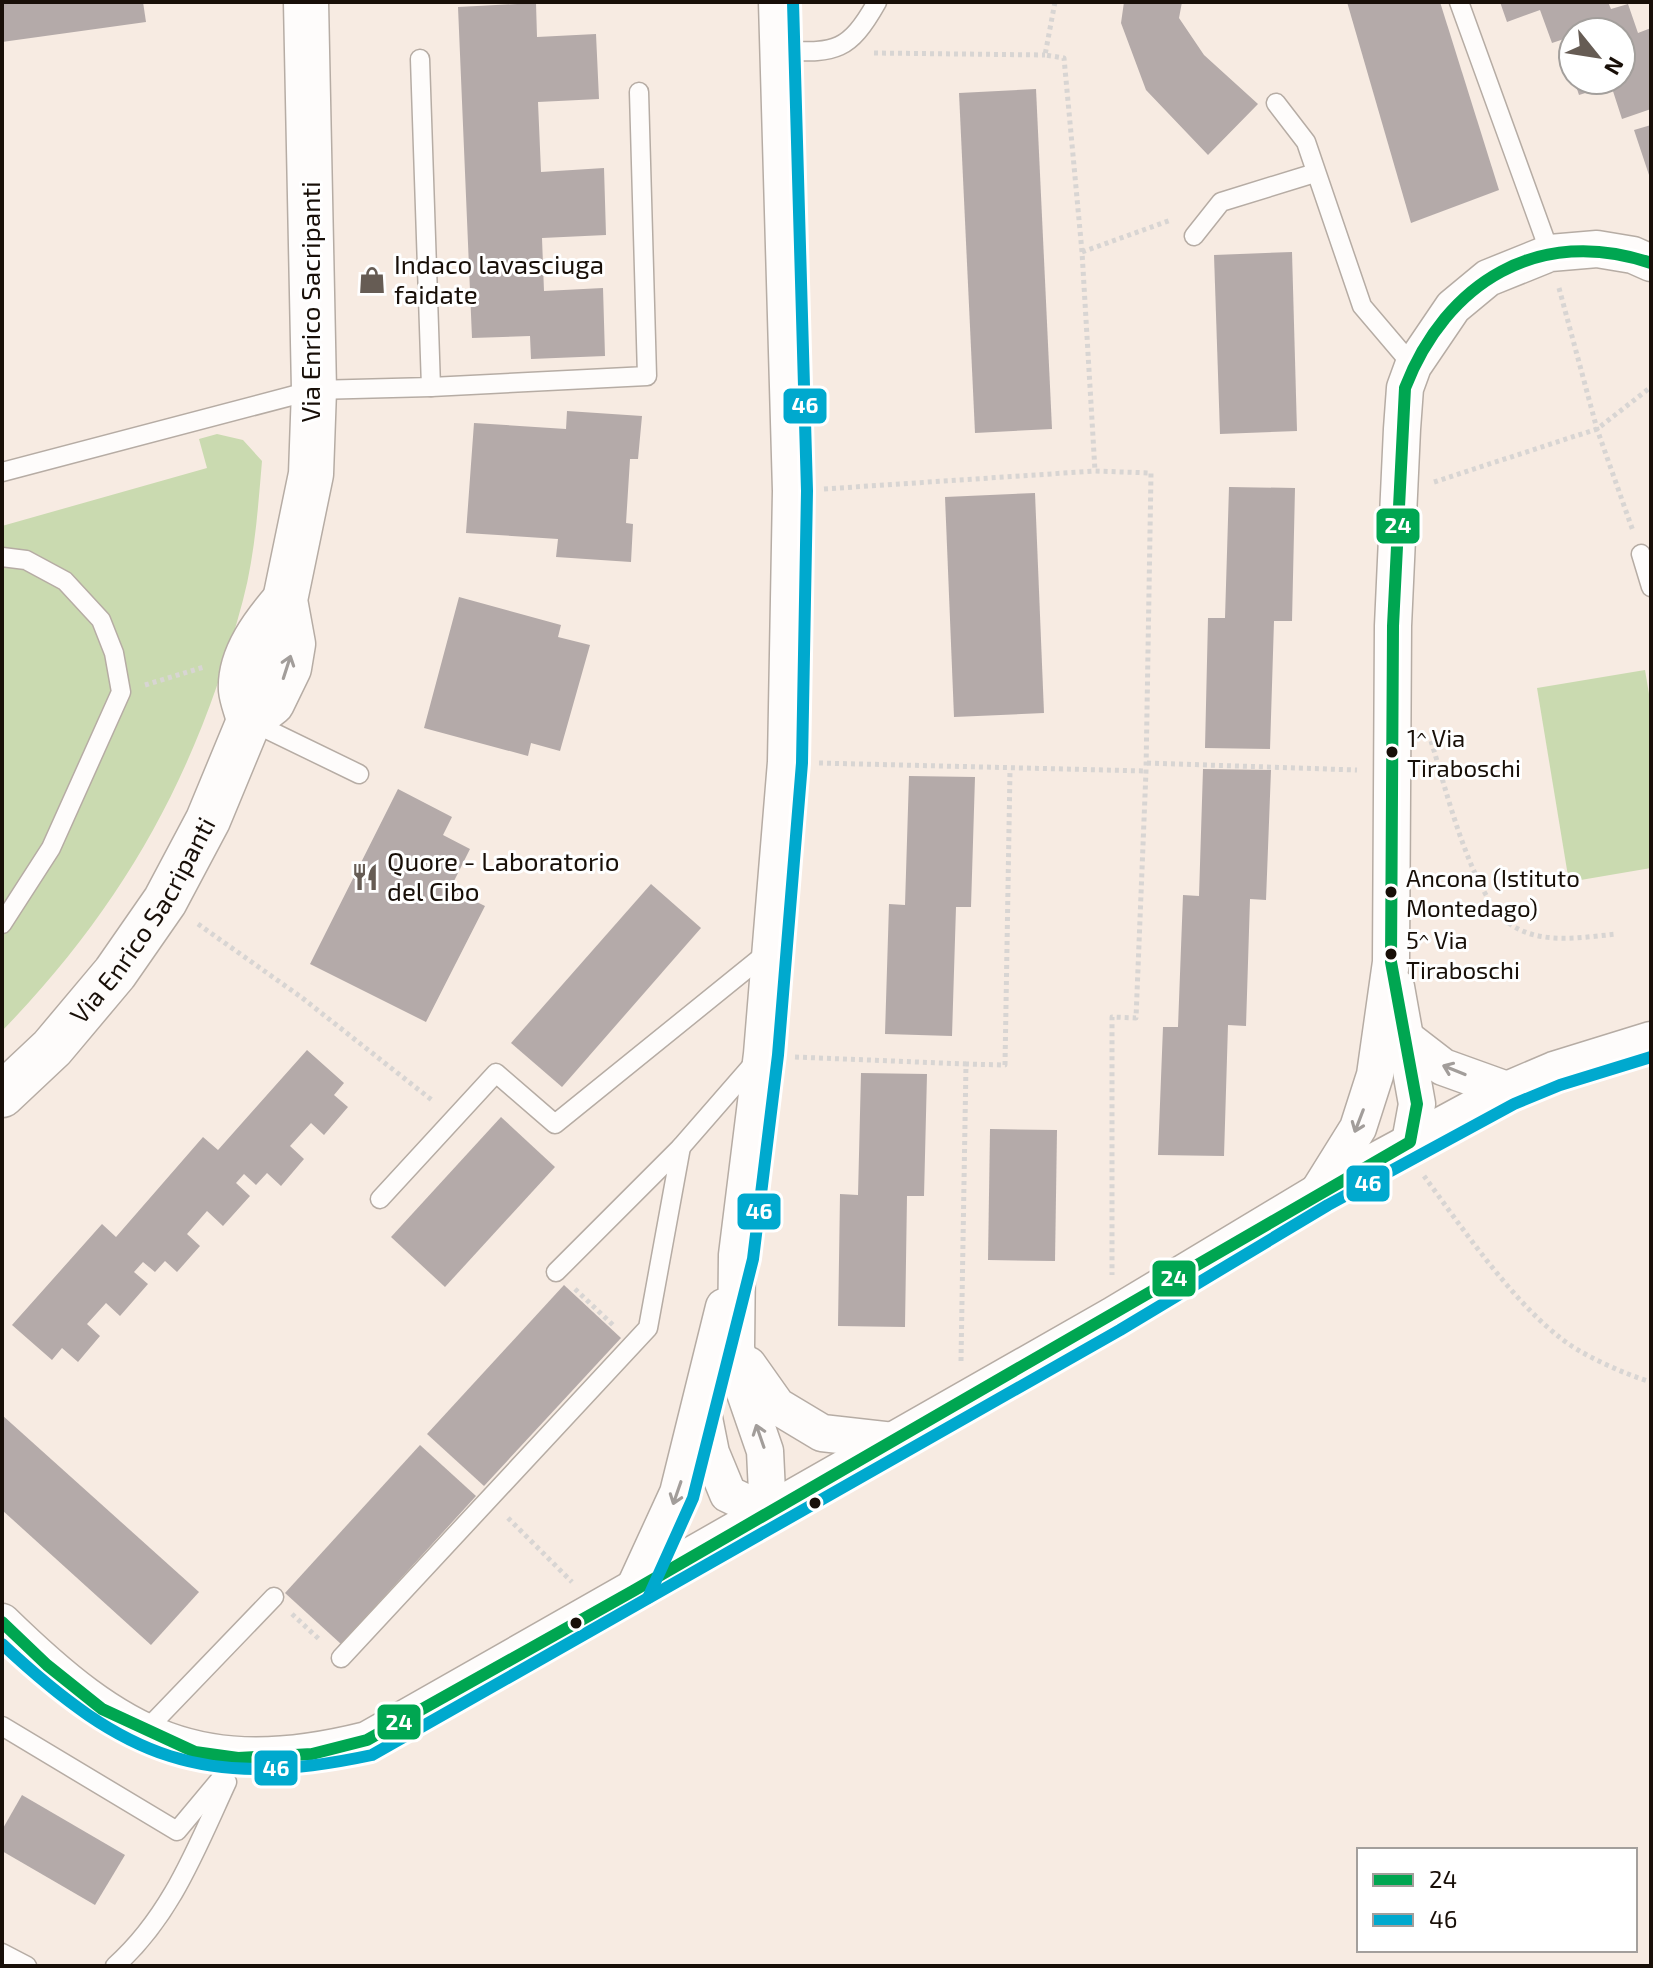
<svg xmlns="http://www.w3.org/2000/svg" width="1653" height="1968" font-family="'Exo 2',sans-serif">
<style>
.green{fill:#cadab0}
.building{fill:#b4aaa9}
.lines{fill:none;stroke-linecap:round;stroke-linejoin:round}
.service-casing{stroke:#b6aca4;stroke-width:21}
.minor-casing{stroke:#b6aca4;stroke-width:39}
.tertiary-casing{stroke:#b6aca4;stroke-width:47}
.path{stroke:#d8d5d3;stroke-width:5;stroke-dasharray:4 4;stroke-linecap:butt}
.service{stroke:#fefcfb;stroke-width:18}
.minor{stroke:#fefcfb;stroke-width:36}
.tertiary{stroke:#fefcfb;stroke-width:44}
.bus-1-casing{stroke:#fff;stroke-width:18}
.bus-2-casing{stroke:#fff;stroke-width:18}
.bus-1{stroke:#00a651;stroke-width:12}
.bus-2{stroke:#00a9ce;stroke-width:12}
.oneway{stroke:#a29d9a}
.bus-dot{fill:#180f08;stroke:#fff;stroke-width:3}
.labels{text-anchor:middle;stroke-width:6;stroke-linejoin:round;paint-order:stroke}
.bus-label{font-size:24px;fill:#180f08;stroke:#fff;text-anchor:start}
.poi-label{font-size:26px;fill:#180f08;stroke:#fff;text-anchor:start}
.street-label{font-size:26px;fill:#180f08;stroke:#fff}
.line-badge{stroke:#fff;stroke-width:3}
.badge-label{font-size:22px;text-anchor:middle;font-weight:bold;fill:#fff}
</style>
<rect width="100%" height="100%" fill="#f7ebe2"/>
<!-- green -->
<g class="green">
<path d="M217,434L243,440L262,461C258,507 255,555 243,600C198,771 126,903 2,1031V526L207,468L199,439Z"/>
<polygon points="1645,670 1651,706 1651,868 1569,882 1537,688"/>
</g>
<!-- building -->
<g class="building">
<polygon points="2,2 143,2 146,22 2,42"/>
<polygon points="1124,2 1182,2 1179,18 1204,55 1258,104 1208,155 1146,90 1121,23"/>
<polygon points="1347,2 1440,2 1499,190 1411,223"/>
<polygon points="1500,2 1608,2 1611,9 1628,4 1638,33 1651,28 1651,109 1622,119 1611,85 1579,95 1574,80 1621,80 1621,32 1573,32 1573,36 1552,43 1540,10 1507,22"/>
<polygon points="536,3 537,37 596,34 599,99 538,102 541,172 604,168 606,235 542,238 544,291 603,288 605,356 531,359 530,336 472,338 458,7"/>
<polygon points="1036,89 1052,429 975,433 959,93"/>
<polygon points="1651,125 1651,174 1649,175 1634,130"/>
<polygon points="1292,252 1297,431 1220,434 1214,255"/>
<polygon points="567,411 642,416 638,459 630,459 626,523 633,524 631,562 556,557 558,539 466,533 474,423 566,429"/>
<polygon points="1229,487 1295,488 1292,621 1274,621 1270,749 1205,748 1208,618 1225,618"/>
<polygon points="1035,493 1044,713 954,717 945,497"/>
<polygon points="459,597 561,625 558,637 590,645 560,751 531,743 528,756 424,728"/>
<polygon points="1203,769 1271,770 1266,900 1250,899 1246,1026 1228,1025 1224,1156 1158,1155 1163,1027 1178,1027 1183,895 1199,896"/>
<polygon points="909,776 975,777 971,907 956,907 952,1036 885,1034 889,904 905,905"/>
<polygon points="398,789 452,817 443,835 470,849 450,889 485,906 426,1022 310,964"/>
<polygon points="651,884 701,928 562,1087 511,1043"/>
<polygon points="307,1050 344,1083 334,1095 348,1107 324,1135 311,1123 290,1146 304,1159 281,1186 267,1173 256,1185 244,1174 236,1183 250,1196 223,1226 207,1211 187,1234 200,1246 177,1272 165,1261 155,1272 143,1262 134,1272 148,1284 120,1316 106,1303 87,1324 100,1336 78,1362 62,1348 52,1360 12,1325 102,1224 116,1237 203,1137 218,1150"/>
<polygon points="861,1073 927,1074 924,1196 907,1196 905,1327 838,1326 840,1194 858,1195"/>
<polygon points="501,1117 555,1167 445,1287 391,1237"/>
<polygon points="990,1129 1057,1130 1055,1261 988,1260"/>
<polygon points="564,1285 621,1338 484,1486 427,1434"/>
<polygon points="2,1415 199,1592 151,1645 2,1510"/>
<polygon points="420,1445 476,1496 341,1644 285,1593"/>
<polygon points="22,1795 125,1855 95,1905 2,1851 2,1830"/>
</g>
<g class="lines">
<!-- service casing -->
<g class="service-casing">
<g id="service">
<polyline points="1459,2 1550,253"/>
<path d="M778,51C834,52 847,55 877,2"/>
<polyline points="1276,103 1306,142 1362,306 1413,366"/>
<polyline points="1194,236 1221,202 1315,173"/>
<polyline points="431,387 647,376 639,92"/>
<polyline points="2,472 314,390 431,387 420,59"/>
<polyline points="1641,554 1651,587"/>
<polyline points="2,557 26,560 65,581 101,620 114,653 121,692 51,848 2,924"/>
<polyline points="252,722 359,774"/>
<polyline points="380,1199 496,1073 555,1124 769,951"/>
<polyline points="556,1272 681,1147 755,1062"/>
<polyline points="341,1658 648,1328 681,1147"/>
<polyline points="2,1726 177,1831 238,1758"/>
<polyline points="145,1731 274,1597"/>
<polyline points="2,1953 27,1966"/>
<path d="M115,1966C171,1916 196,1849 227,1782"/>
</g>
</g>
<!-- minor casing -->
<g class="minor-casing">
<g id="minor">
<polyline points="1396,987 1417,1104 1410,1142"/>
<polyline points="1408,1040 1443,1067 1507,1090"/>
<polyline points="1320,1189 1358,1128 1375,1075 1391,962 1393,626 1402,429 1405,388 1413,366 1453,307 1488,278 1550,253 1597,249 1633,255 1651,263"/>
<polyline points="748,1365 777,1406 822,1433 893,1441"/>
<polyline points="702,1408 711,1453 728,1494 768,1513"/>
<polyline points="768,1513 765,1451 745,1393 736,1348 737,1255 762,1054 786,762 791,491 777,2"/>
<polyline points="633,1591 678,1493 724,1307"/>
<path d="M2,1622C121,1738 199,1782 367,1740L1112,1316L1320,1191L1507,1090L1554,1070L1651,1040"/>
</g>
</g>
<!-- tertiary casing -->
<g class="tertiary-casing">
<g id="tertiary">
<path d="M249,721C247,711 242,700 241,690C239,656 265,623 285,600"/>
<path id="s1" d="M2,1095L52,1048L115,973L165,901L208,820L249,721L272,703L289,668L293,644L285,600L311,474L314,390L306,2"/>
</g>
</g>
<!-- path -->
<g class="path">
<polyline points="1055,2 1045,55 1064,58 1082,252 1095,471 1151,473 1146,771 1136,1018 1112,1017 1112,1275"/>
<polyline points="874,53 1045,55"/>
<polyline points="1082,252 1171,220"/>
<polyline points="1559,288 1597,429 1633,531"/>
<polyline points="1434,482 1597,429 1651,387"/>
<polyline points="824,489 1095,471"/>
<polyline points="145,685 204,667"/>
<path d="M1431,741C1446,788 1472,901 1513,926C1543,945 1584,937 1617,934"/>
<polyline points="819,763 1146,771"/>
<polyline points="1147,763 1357,770"/>
<polyline points="198,924 301,997 433,1101"/>
<polyline points="795,1057 966,1064"/>
<path d="M1424,1176C1460,1225 1510,1298 1558,1336C1579,1354 1624,1374 1651,1382"/>
<polyline points="575,1289 614,1326"/>
<polyline points="961,1361 966,1064 1005,1065 1010,770"/>
<polyline points="508,1518 572,1582"/>
<polyline points="292,1614 320,1640"/>
</g>
<!-- service -->
<use href="#service" class="service"/>
<!-- minor -->
<use href="#minor" class="minor"/>
<!-- tertiary -->
<use href="#tertiary" class="tertiary"/>
<!-- bus-1 casing -->
<g class="bus-1-casing">
<path id="bus-1" d="M2,1622L47,1665L102,1709L195,1752L238,1758L312,1754L367,1740L633,1591L1410,1142L1417,1104L1391,962L1393,626L1405,388C1446,282 1539,225 1651,263"/>
</g>
<!-- bus-2 casing -->
<g class="bus-2-casing">
<g id="bus-2">
<polyline points="648,1598 693,1498 753,1259 778,1055 802,763 807,491 793,2"/>
<path d="M2,1644C125,1759 204,1791 372,1755L1120,1330L1328,1205L1514,1104L1560,1085L1651,1057"/>
</g>
</g>
<!-- bus-1 -->
<use href="#bus-1" class="bus-1"/>
<!-- bus-2 -->
<use href="#bus-2" class="bus-2"/>
</g>
<!-- one-way arrows -->
<defs><path id="oneway-shaft" d="M-6 0H5M1.5-3L5.5 0L1.5 3" fill="none" stroke-width="1.6" stroke-linecap="round" stroke-linejoin="round" transform="scale(2)"/></defs>
<g class="oneway">
<use href="#oneway-shaft" transform="translate(287 667) rotate(-72)"/>
<use href="#oneway-shaft" transform="translate(1454 1070) rotate(-158)"/>
<use href="#oneway-shaft" transform="translate(1359 1121) rotate(111)"/>
<use href="#oneway-shaft" transform="translate(760 1436) rotate(-109)"/>
<use href="#oneway-shaft" transform="translate(677 1493) rotate(109)"/>
</g>
<!-- icons -->
<defs>
<g id="shop-bare" transform="scale(2.16)"><path d="M-5-2.5h2.3a2.7 3.5 0 0 1 5.4 0H5L5.5 6h-11ZM-1.5-2.5h3a1.5 2.3 0 0 0-3 0Z" fill="#665c54" stroke="#fff" stroke-width="2.5" paint-order="stroke"/></g>
<g id="restaurant-bare" transform="scale(2.16)"><path d="M-5-6h1v4h1v-4h1v4h1v-4h1v5L-1.5 .5V6h-2V.5L-5-1ZM5-6V6H3V1.5H1.5Q1.5-4 5-6Z" fill="#665c54" stroke="#fff" stroke-width="2.5" paint-order="stroke"/></g>
</defs>
<g fill-rule="evenodd">
<use href="#shop-bare" x="372" y="280"/>
<use href="#restaurant-bare" x="365" y="877"/>
</g>
<!-- markers -->
<g class="bus-dot">
<circle cx="1392" cy="752" r="7"/>
<circle cx="1391" cy="892" r="7"/>
<circle cx="1391" cy="954" r="7"/>
<circle cx="815" cy="1503" r="7"/>
<circle cx="576" cy="1623" r="7"/>
</g>
<g class="labels">
<!-- bus labels -->
<g class="bus-label">
<text x="1407" y="747">1^ Via<tspan x="1407" dy="30">Tiraboschi</tspan></text>
<text x="1406" y="887">Ancona (Istituto<tspan x="1406" dy="30">Montedago)</tspan></text>
<text x="1406" y="949">5^ Via<tspan x="1406" dy="30">Tiraboschi</tspan></text>
</g>
<!-- poi labels -->
<g class="poi-label">
<text x="394" y="274">Indaco lavasciuga<tspan x="394" dy="30">faidate</tspan></text>
<text x="387" y="871">Quore - Laboratorio<tspan x="387" dy="30">del Cibo</tspan></text>
</g>
<!-- street labels -->
<g class="street-label">
<text transform="translate(311 302) rotate(-90)" y="9">Via Enrico Sacripanti</text>
<text dy="9" stroke="none"><textPath href="#s1" startOffset="226">Via Enrico Sacripanti</textPath></text>
</g>
</g>
<g class="line-badge">
<rect x="782" y="387" width="46" height="38" rx="8" fill="#00a9ce"/>
<rect x="1375" y="507" width="46" height="38" rx="8" fill="#00a651"/>
<rect x="1345" y="1164" width="46" height="39" rx="8" fill="#00a9ce"/>
<rect x="736" y="1192" width="46" height="39" rx="8" fill="#00a9ce"/>
<rect x="1151" y="1259" width="46" height="39" rx="8" fill="#00a651"/>
<rect x="376" y="1703" width="46" height="38" rx="8" fill="#00a651"/>
<rect x="253" y="1749" width="46" height="38" rx="8" fill="#00a9ce"/>
</g>
<g class="badge-label">
<text x="805" y="413">46</text>
<text x="1398" y="533">24</text>
<text x="1368" y="1191">46</text>
<text x="759" y="1219">46</text>
<text x="1174" y="1286">24</text>
<text x="399" y="1730">24</text>
<text x="276" y="1776">46</text>
</g>
<!-- border -->
<rect width="1653" height="1968" fill="none" stroke="#180f08" stroke-width="8"/>
<!-- legend -->
<rect x="1357" y="1848" width="280" height="104" fill="#ffffff" stroke="#a39f9c" stroke-width="2"/>
<rect x="1373" y="1874" width="40" height="12" fill="#00a651" stroke="#a39f9c" stroke-width="2"/>
<text x="1429" y="1888" font-size="24" fill="#180f08">24</text>
<rect x="1373" y="1914" width="40" height="12" fill="#00a9ce" stroke="#a39f9c" stroke-width="2"/>
<text x="1429" y="1928" font-size="24" fill="#180f08">46</text>
<!-- north arrow -->
<g transform="translate(1597 56) rotate(120)"><circle r="38" fill="#ffffff" stroke="#a39f9c" stroke-width="2"/>
<path d="M0-6L14 30L0 20L-14 30Z" fill="#665c54"/>
<text y="-12" font-size="22" font-weight="bold" text-anchor="middle" fill="#180f08">N</text>
</g>
</svg>
